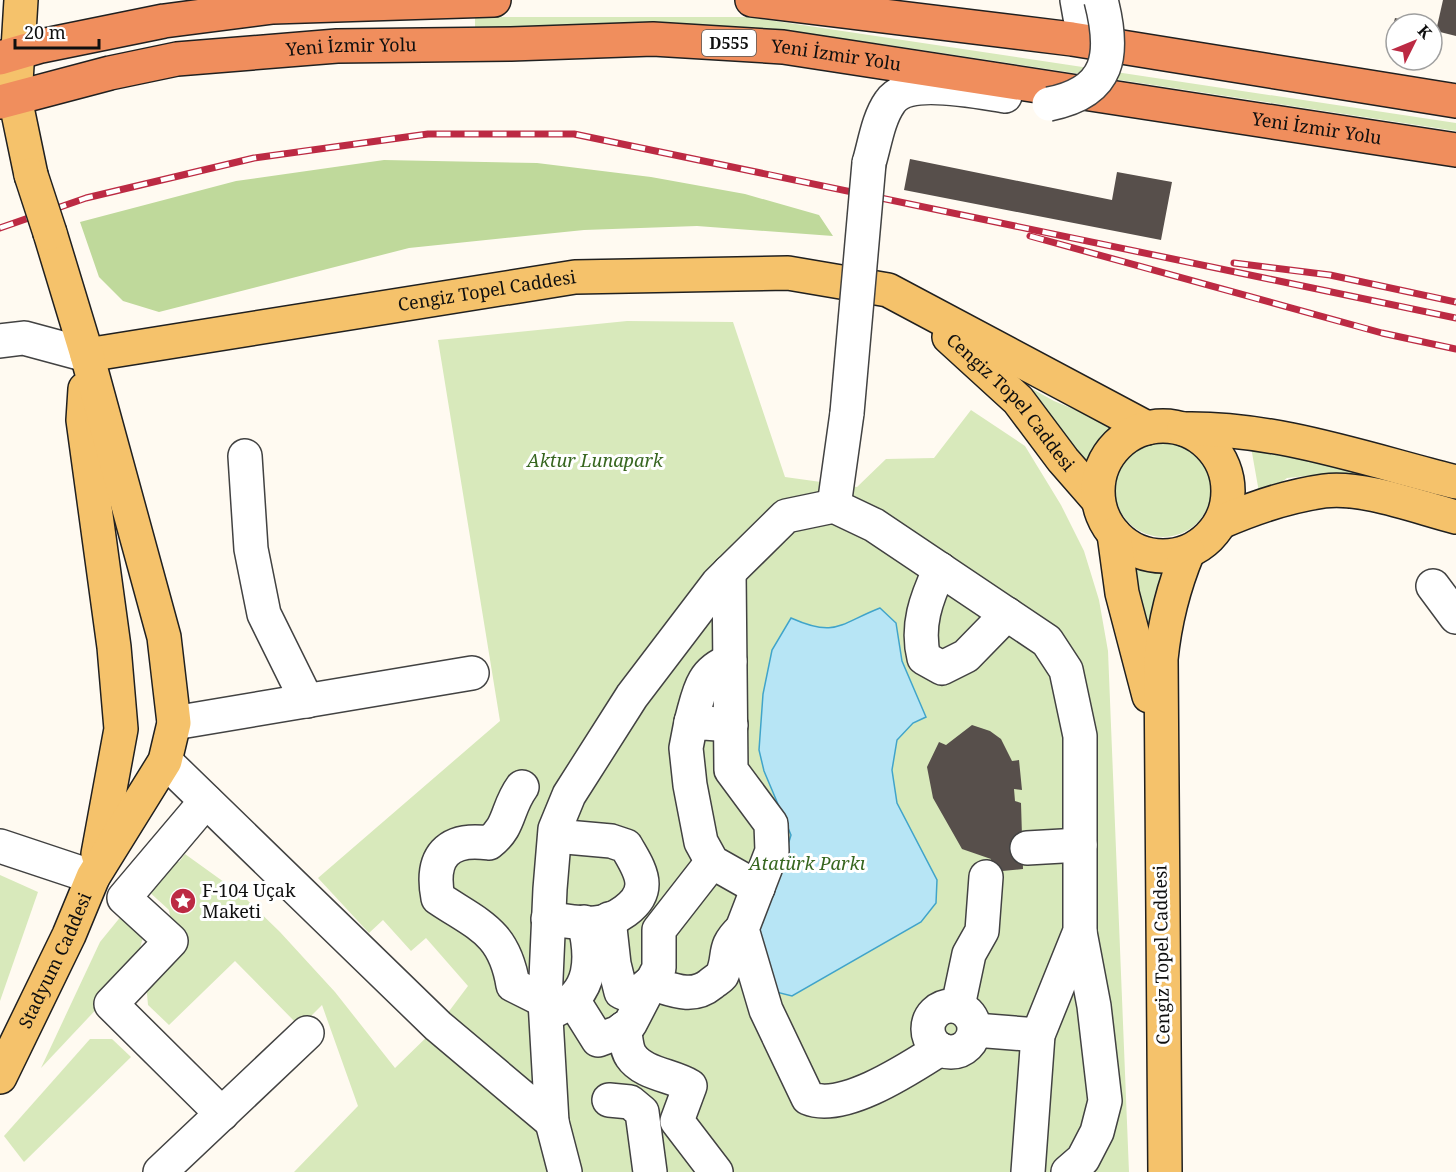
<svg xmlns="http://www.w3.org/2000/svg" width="1456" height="1172" font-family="'Noto Serif',serif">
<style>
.green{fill:#d8e9bb}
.forest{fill:#bfd99b}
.water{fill:#b7e5f5;stroke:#40a4ca;stroke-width:1.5}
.building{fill:#574f4b}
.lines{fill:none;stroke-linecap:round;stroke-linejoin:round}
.minor-casing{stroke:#424242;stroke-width:36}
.major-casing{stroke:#202020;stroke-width:36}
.highway-casing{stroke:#202020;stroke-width:36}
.minor{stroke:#fff;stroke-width:33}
.major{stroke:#f5c26b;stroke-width:33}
.highway{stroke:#f08e5d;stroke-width:33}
.rail-casing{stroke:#bc2a43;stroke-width:7}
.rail{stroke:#fff;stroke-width:4.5;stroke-dasharray:14;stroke-linecap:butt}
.minor-bridge-casing{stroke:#424242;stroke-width:36;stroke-linecap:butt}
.major-bridge-casing{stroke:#202020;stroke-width:36;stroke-linecap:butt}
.minor-bridge{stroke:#fff;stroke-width:33}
.major-bridge{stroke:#f5c26b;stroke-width:33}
.labels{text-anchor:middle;stroke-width:6;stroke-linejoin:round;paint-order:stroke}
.shield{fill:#fff;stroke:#575757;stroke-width:1.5}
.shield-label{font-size:16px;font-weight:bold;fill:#0f0f0f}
.street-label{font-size:18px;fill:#0f0f0f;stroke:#fff}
.park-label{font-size:18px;font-style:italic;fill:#376620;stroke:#fff}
.poi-label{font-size:18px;fill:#0f0f0f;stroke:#fff;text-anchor:start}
</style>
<rect width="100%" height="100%" fill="#fffaf1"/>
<!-- green -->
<g class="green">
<polygon points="475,17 749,17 1456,123 1456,131 889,45 752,28 475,28"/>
<polygon points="627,321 733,322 785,477 857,487 886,459 934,458 971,410 1025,446 1061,505 1084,551 1099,600 1108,651 1129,1172 294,1172 358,1106 322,1005 300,1027 235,961 169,1025 148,1005 146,982 172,927 169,910 145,888 171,858 179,862 185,854 242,895 280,932 335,992 395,1068 438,1026 468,986 426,938 411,951 383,920 369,933 318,878 500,721 438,340"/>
<polygon points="1018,381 1054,401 1117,427 1098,449 1090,470"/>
<circle cx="1163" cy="489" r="48"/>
<polygon points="1251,447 1312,458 1442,494 1335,473 1287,478 1260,498"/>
<polygon points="1130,563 1147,568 1166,569 1150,660"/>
<polygon points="0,875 38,892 0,1001"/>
<polygon points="122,915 143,937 135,968 41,1068 100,942"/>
<polygon points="90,1039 112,1039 131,1057 24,1162 4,1136"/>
</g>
<!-- forest -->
<polygon class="forest" points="384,160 537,163 651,177 745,194 819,215 833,236 697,226 584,230 409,248 159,312 123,301 99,277 80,222 236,181"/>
<!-- water -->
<path class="water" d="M880,608L896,623L902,661L926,717L913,723L897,740L892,770L897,803L937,880L936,903L921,922L792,996L772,991L755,923L785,855L791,835L764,771L759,750L763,694L772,650L791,618C836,638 839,624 880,608Z"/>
<!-- building -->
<g class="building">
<polygon points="1443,0 1456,0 1456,36 1436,31"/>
<polygon points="1395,18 1417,23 1396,24 1396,42 1389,40"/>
<polygon points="910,159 1112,200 1117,172 1172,182 1161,240 904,190"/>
<polygon points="972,725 990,731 1001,739 1012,761 1019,760 1022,790 1014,789 1015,801 1021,803 1023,869 992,872 991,859 962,849 933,798 927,767 939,742 946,745"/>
</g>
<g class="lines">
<!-- minor casing -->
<g class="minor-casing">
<g id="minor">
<polyline points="1077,0 1080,17"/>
<path d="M869,163C875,143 878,119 890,102C907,76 979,92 1005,96"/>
<polyline points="0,341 24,338 87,355"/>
<polyline points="245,456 251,549 264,614 307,701"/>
<polyline points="834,506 847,413"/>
<path d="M940,569C926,599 916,626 924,658L942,668L966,656L1007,614"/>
<path d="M729,572L731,770L771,824L772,851L742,929L766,1010L808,1098C843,1113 910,1068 940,1049"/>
<polyline points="1433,586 1456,617"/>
<path d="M691,722C699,694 700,672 730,661"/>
<polyline points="174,723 472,673"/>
<polyline points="731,725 691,722 686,748 690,785 701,842 712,862 758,888"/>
<polyline points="165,761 438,1026 552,1122 545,1001 550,889 555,829 569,795 632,696 718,583 786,516 834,506 874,525 1047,641 1066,670 1080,736 1080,931 1038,1035 1028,1172"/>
<path d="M522,787C506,809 511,826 489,843C447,837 430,857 438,898C478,925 504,931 513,985L545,1001"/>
<polyline points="206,801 124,898 171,941 111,1004 222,1114"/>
<polyline points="0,846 93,877"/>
<polyline points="1027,848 1080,845"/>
<path d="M548,919C563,920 580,924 595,923C613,922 642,905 642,884C642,871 632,857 626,846L611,841L555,836"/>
<polyline points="609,919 614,964 621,992 633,997 650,983"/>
<path d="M650,983C671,989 692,1000 711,984C714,981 720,978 722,975C731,956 721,948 742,929"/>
<polyline points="573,1000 598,1040 617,1033 630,1024 659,968 659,930 712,862"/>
<circle cx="951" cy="1029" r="23"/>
<polyline points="958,1006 969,954 982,931 986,877"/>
<path d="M556,1010C593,993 593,958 584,922"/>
<path d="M624,1028C626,1036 626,1049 631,1056C643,1074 672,1075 690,1086L677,1121L716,1172"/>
<polyline points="975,1030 1038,1035"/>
<polyline points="609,1100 630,1102 642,1112 650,1172"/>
<polyline points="552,1122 565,1172"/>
<polyline points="160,1172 307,1033"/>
<polyline points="1068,1172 1083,1159 1097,1132 1105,1101 1094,1006 1080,932"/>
</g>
</g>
<!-- major casing -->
<g class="major-casing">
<g id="major">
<polyline points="21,0 15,98 31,175"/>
<path id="s1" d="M949,337L1018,400L1063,460L1098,500"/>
<path id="s2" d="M87,355L575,277L788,273L888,290L1147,428"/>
<polyline points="85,389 83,420 114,647 121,729 98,854"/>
<circle cx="1163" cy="491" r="65"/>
<path d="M1184,429C1275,427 1368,460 1456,482"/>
<path d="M1221,522C1253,508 1289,496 1324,491C1363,486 1417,507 1456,517"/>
<polyline points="1114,534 1122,593 1149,696"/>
<path id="s3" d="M0,1077L69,935L93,877L165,761L174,723L164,637L87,355L50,233"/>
<path d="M1165,1172L1161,659C1165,620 1173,588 1188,552"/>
</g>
</g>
<!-- highway casing -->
<g class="highway-casing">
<g id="highway">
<polyline points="752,0 1072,39 1456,101"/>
<polyline points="0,58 41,46 164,21 273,7 494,0"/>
<path id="s4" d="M0,102L110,73L177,59L337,46L511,44L653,39L783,47L1456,150"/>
</g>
</g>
<!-- minor -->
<use href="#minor" class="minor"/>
<!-- major -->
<use href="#major" class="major"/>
<!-- highway -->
<use href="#highway" class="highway"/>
<!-- rail casing -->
<g class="rail-casing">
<g id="rail">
<polyline points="0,228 86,198 254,158 428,134 574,134 1456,318"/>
<polyline points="1030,236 1382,333 1456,349"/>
<polyline points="1234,263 1330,275 1456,302"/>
</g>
</g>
<!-- rail -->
<use href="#rail" class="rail"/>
<!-- minor-bridge casing -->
<g class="minor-bridge-casing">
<g id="minor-bridge">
<path d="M1049,104C1111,92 1115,54 1101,0"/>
<polyline points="847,413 869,163"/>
</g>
</g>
<!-- major-bridge casing -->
<g class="major-bridge-casing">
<polyline id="major-bridge" points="31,175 50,233"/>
</g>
<!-- minor-bridge -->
<use href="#minor-bridge" class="minor-bridge"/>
<!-- major-bridge -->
<use href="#major-bridge" class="major-bridge"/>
</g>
<!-- icons -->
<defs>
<g id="sight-disc" transform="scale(1.35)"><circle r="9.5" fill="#bc2a43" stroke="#fff"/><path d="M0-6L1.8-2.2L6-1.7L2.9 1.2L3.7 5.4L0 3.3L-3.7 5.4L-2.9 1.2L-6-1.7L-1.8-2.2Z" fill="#fff"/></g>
</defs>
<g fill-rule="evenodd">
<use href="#sight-disc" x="183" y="901"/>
</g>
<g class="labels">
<!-- shield labels -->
<rect class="shield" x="702" y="30" width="54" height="26" rx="4.5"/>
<g class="shield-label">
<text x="729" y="49">D555</text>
</g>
<!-- street labels -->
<g class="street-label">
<text dy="6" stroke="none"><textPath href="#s4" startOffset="357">Yeni İzmir Yolu</textPath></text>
<text dy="6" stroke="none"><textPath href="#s4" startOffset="843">Yeni İzmir Yolu</textPath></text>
<text dy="6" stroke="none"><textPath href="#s4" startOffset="1329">Yeni İzmir Yolu</textPath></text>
<text dy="6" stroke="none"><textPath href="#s2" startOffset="405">Cengiz Topel Caddesi</textPath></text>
<text dy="6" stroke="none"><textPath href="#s1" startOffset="90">Cengiz Topel Caddesi</textPath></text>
<text transform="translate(1162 955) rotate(-91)" y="6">Cengiz Topel Caddesi</text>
<text dy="6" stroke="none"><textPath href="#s3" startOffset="129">Stadyum Caddesi</textPath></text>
</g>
<!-- park labels -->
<g class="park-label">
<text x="595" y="467">Aktur Lunapark</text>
<text x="807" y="870">Atatürk Parkı</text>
</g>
<!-- poi labels -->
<g class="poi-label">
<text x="202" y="897">F-104 Uçak<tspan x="202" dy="21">Maketi</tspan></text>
</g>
</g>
<!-- north arrow -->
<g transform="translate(1414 42) rotate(47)"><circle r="28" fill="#ffffff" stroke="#9f9f9f" stroke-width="1.5"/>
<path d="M0-4.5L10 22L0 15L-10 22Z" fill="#bc2a43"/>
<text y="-9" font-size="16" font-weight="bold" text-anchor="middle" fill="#0f0f0f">K</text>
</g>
<!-- scale -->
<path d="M15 39v9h84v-9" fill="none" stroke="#0f0f0f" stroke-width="3"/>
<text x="24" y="39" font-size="18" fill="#0f0f0f" stroke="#ffffff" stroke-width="4.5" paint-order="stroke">20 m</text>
</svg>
